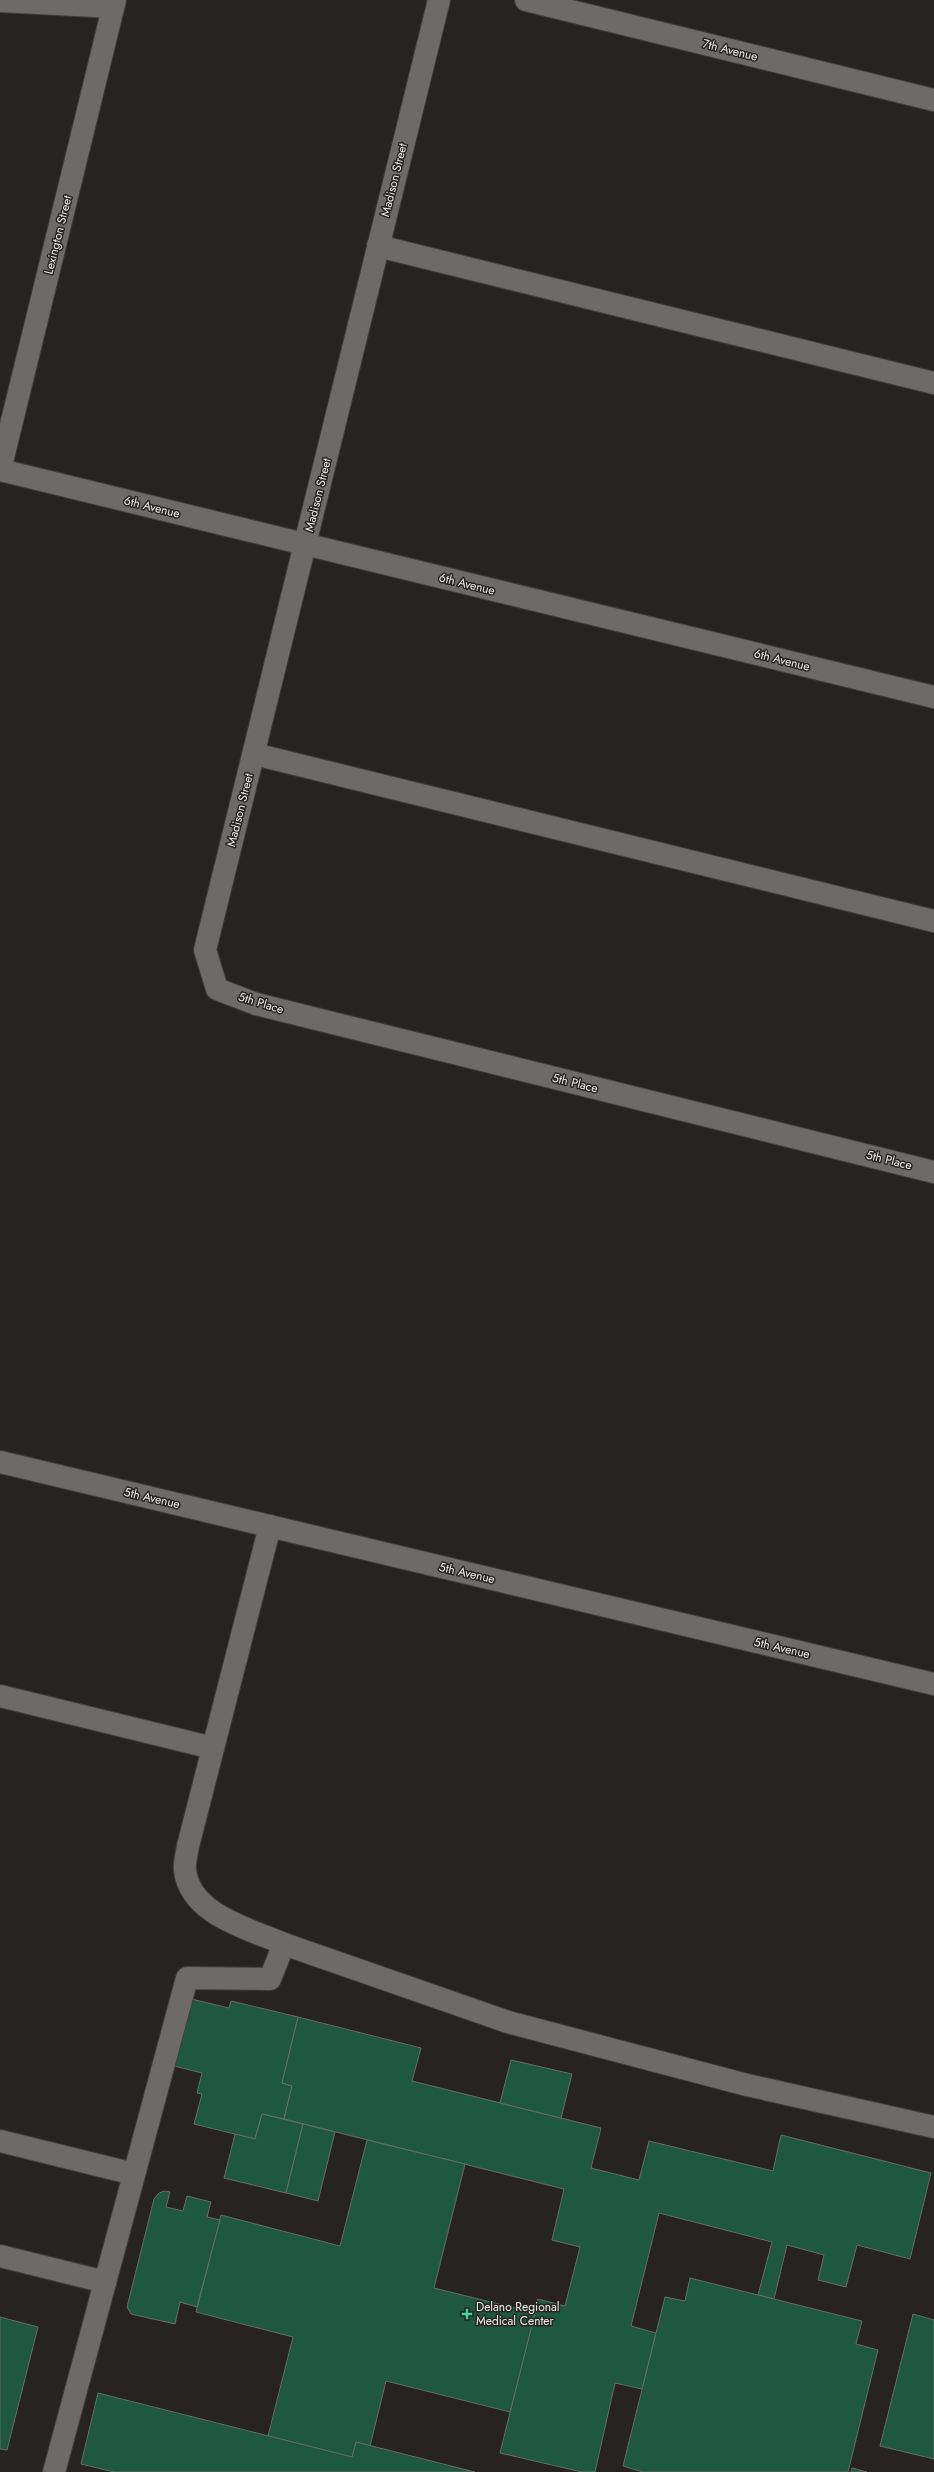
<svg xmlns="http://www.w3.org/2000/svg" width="934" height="2472" font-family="Jost,sans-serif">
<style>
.building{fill:#1e5742;stroke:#686c6a}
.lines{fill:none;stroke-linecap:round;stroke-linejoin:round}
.minor-casing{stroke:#413e3d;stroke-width:24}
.minor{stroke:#6e6a69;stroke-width:22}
.poi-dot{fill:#41d4a1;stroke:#262322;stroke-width:1.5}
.labels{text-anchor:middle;stroke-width:3;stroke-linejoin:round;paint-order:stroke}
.street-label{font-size:12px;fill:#f1efee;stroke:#262322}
.poi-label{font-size:12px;fill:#f1efee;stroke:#262322;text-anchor:start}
</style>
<rect width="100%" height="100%" fill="#262322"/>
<!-- building -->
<g class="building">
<polygon points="183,1997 229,2008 231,2001 298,2017 282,2083 292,2086 284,2119 262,2114 255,2139 194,2124 202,2094 197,2093 202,2073 166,2064"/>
<polygon points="298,2017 421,2048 412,2081 601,2128 591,2168 639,2180 649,2141 773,2171 781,2135 931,2173 910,2259 857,2245 846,2287 818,2280 824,2255 787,2245 774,2299 758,2295 772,2242 659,2213 631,2326 656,2333 642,2389 615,2383 595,2472 582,2472 500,2453 538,2299 565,2306 580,2247 552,2240 564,2189 284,2119 292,2086 282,2083"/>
<polygon points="511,2060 572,2074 561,2118 500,2103"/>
<polygon points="262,2114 303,2124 286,2193 224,2178 235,2134 255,2139"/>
<polygon points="303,2124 335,2132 318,2201 286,2193"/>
<polygon points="367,2140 465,2164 434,2288 535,2313 510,2412 386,2381 370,2446 356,2442 352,2457 268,2436 293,2337 196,2312 221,2215 340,2246"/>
<polygon points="164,2191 170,2192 166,2207 183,2211 187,2196 211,2202 207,2217 220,2220 197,2307 180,2302 175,2324 131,2314 127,2307 154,2199 159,2193"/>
<polygon points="690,2278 862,2321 856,2344 878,2350 848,2472 643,2472 623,2466 665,2297 685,2301"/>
<polygon points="913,2314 934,2320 934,2459 880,2446"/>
<polygon points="0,2317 38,2327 7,2450 0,2449"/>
<polygon points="98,2393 352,2457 356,2442 475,2472 114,2472 81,2464"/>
<polygon points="852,2468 867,2472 851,2472"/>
</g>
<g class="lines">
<!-- minor casing -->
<g class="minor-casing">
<g id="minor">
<polyline points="439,0 205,950 217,989 256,1004 934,1172"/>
<polyline points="526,0 934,100"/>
<polyline points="0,1 113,7"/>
<polyline points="378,246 934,383"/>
<polyline points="0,470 934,697"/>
<polyline points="0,470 115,0"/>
<polyline points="254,754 934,921"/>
<polyline points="0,1462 934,1684"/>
<polyline points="0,1696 213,1748"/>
<polyline points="284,1944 508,2022 747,2085 934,2127"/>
<polyline points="0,2141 134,2174"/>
<polyline points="0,2256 105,2282"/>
<path d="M54,2472L187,1978L270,1979L284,1944C250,1929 190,1915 185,1870C184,1863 187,1853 188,1846L270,1526"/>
</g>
</g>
<!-- minor -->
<use href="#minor" class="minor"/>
</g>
<!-- markers -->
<path class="poi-dot" d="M465 2308h4v4h4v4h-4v4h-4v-4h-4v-4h4z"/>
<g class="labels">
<!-- street labels -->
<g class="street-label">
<text transform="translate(730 50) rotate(14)" y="4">7th Avenue</text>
<text transform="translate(394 180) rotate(-76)" y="4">Madison Street</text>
<text transform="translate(58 235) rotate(-76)" y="4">Lexington Street</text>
<text transform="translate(318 495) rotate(-76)" y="4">Madison Street</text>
<text transform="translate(152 507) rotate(14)" y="4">6th Avenue</text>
<text transform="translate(467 584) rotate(14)" y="4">6th Avenue</text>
<text transform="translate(782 660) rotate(14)" y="4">6th Avenue</text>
<text transform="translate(240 810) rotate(-76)" y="4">Madison Street</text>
<text transform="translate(261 1003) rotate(17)" y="4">5th Place</text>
<text transform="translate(575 1083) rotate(14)" y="4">5th Place</text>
<text transform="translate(889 1160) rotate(14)" y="4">5th Place</text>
<text transform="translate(152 1498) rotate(13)" y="4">5th Avenue</text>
<text transform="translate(467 1573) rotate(13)" y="4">5th Avenue</text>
<text transform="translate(782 1648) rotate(13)" y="4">5th Avenue</text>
</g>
<!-- poi labels -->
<g class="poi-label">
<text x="476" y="2311">Delano Regional<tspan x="476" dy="14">Medical Center</tspan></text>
</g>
</g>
</svg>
